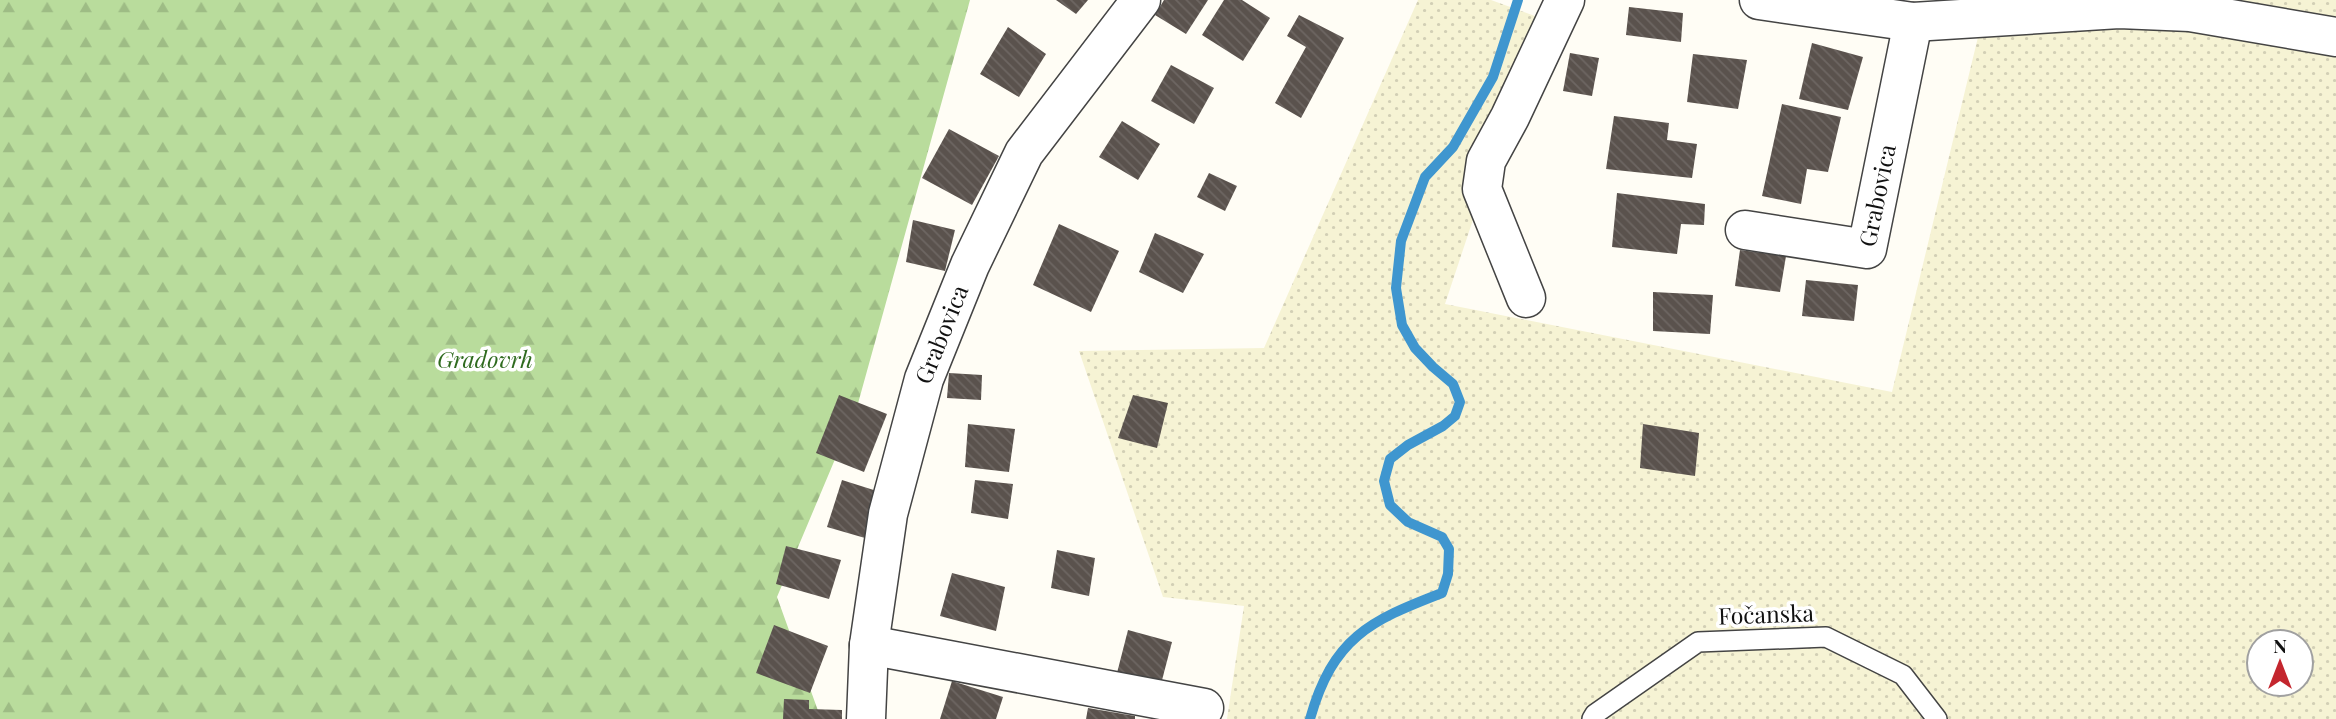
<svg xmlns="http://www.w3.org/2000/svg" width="2336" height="719" font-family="'Playfair Display',serif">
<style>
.farmland{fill:url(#farmland-dots);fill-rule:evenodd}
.forest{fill:url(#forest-firs)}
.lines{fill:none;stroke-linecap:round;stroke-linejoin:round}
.stream{stroke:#3f96cf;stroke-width:10}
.building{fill:url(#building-back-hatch)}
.service-casing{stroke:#444;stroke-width:22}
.minor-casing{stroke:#444;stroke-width:41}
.service{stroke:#fff;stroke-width:19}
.minor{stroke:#fff;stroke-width:38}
.labels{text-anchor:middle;stroke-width:7;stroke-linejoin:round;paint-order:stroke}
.street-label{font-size:23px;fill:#111;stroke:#fff}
.park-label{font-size:23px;font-style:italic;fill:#2f6b1f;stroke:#fff}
</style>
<defs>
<pattern id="farmland-dots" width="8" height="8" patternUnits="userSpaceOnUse" patternTransform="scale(1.75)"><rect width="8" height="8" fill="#f6f3d4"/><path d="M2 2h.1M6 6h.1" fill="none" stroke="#d2cfb5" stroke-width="1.8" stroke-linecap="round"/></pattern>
<pattern id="forest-firs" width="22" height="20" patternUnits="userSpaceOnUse" patternTransform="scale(1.75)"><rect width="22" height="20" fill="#b9dc9c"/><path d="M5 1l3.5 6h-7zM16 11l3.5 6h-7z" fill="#9ebc85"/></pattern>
<pattern id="building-back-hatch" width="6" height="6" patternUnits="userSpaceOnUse" patternTransform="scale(1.75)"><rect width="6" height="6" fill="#5a524d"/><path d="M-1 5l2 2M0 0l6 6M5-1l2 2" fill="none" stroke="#6d6662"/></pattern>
</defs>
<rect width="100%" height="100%" fill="#fffdf5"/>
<!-- farmland -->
<path class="farmland" d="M1418,0H1491L1540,18L1445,304L1892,392L1987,0H2336V719H1227L1244,606L1163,597L1079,351L1264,348ZM2259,642H2301V684H2259Z"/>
<!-- forest -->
<polygon class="forest" points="0,0 970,0 857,407 777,597 821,719 0,719"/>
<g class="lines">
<!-- stream -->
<path class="stream" d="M1310,719C1333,638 1369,621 1442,593L1448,574L1449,549L1442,537L1408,522L1390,505L1384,481L1390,459L1408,445L1443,426L1455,416L1460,402L1453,384L1433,367L1415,348L1402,325L1396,288L1401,241L1425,177L1453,147L1493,77L1518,0"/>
</g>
<!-- building -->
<g class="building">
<polygon points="1056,0 1088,0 1076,14"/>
<polygon points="1164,0 1208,0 1186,34 1155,15"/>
<polygon points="1224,0 1242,0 1270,18 1243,61 1202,35"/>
<polygon points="1629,7 1683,13 1681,42 1626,35"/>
<polygon points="1299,15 1344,38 1301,118 1275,103 1306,47 1287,36"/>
<polygon points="1008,27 1046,54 1019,97 980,74"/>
<polygon points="1812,43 1863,57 1848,110 1799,99"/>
<polygon points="1570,53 1599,58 1592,96 1563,91"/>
<polygon points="1693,54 1747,60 1738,109 1687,102"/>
<polygon points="1171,65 1214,88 1194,124 1151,101"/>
<polygon points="1782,104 1841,117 1828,172 1807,169 1801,204 1762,196"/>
<polygon points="1614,116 1669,123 1667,140 1697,144 1692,178 1606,169"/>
<polygon points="1122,121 1160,144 1138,180 1099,157"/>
<polygon points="949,129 999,156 972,205 922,178"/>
<polygon points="1209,173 1237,186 1225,211 1197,197"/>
<polygon points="1617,193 1705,204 1704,225 1681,224 1677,254 1612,247"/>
<polygon points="913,220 955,230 945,271 906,262"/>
<polygon points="1059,224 1119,251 1091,312 1033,285"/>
<polygon points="1155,233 1204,254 1183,293 1139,272"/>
<polygon points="1740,250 1786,256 1780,292 1735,286"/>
<polygon points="1806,280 1858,285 1854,321 1802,316"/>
<polygon points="1653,292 1713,295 1710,334 1653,331"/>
<polygon points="949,373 982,375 981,400 947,398"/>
<polygon points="839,395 887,414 864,472 816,453"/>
<polygon points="1133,395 1168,403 1157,448 1118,438"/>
<polygon points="968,424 1015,429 1009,472 965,467"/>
<polygon points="1643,424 1699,433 1695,476 1640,468"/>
<polygon points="842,480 880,492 865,538 827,527"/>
<polygon points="975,480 1013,484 1008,519 971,513"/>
<polygon points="786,546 841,560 829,599 776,584"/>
<polygon points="1057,550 1095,558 1089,596 1051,588"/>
<polygon points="952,573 1005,587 996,631 940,616"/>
<polygon points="774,625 828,646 810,693 756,673"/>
<polygon points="1128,630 1172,642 1161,684 1117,673"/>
<polygon points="952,681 1003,697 996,719 940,719"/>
<polygon points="784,699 809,700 809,709 842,710 842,719 783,719"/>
<polygon points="1088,708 1135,716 1135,719 1086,719"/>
</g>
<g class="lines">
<!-- service casing -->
<g class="service-casing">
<polyline id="service" points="1592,719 1595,714 1698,642 1826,637 1903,675 1937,719"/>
</g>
<!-- minor casing -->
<g class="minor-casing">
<g id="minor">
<polyline points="1759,0 1913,22 2119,9 2190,12 2336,37"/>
<path id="s1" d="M1745,230L1867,249L1913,22"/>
<polyline points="1526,298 1482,189 1486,161 1510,117 1565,0"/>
<polyline points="869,645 1204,708"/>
<path id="s2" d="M866,719L869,645L888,514L924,379L970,265L1024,153L1141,0"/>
</g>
</g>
<!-- service -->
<use href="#service" class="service"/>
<!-- minor -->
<use href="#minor" class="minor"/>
</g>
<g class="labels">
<!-- street labels -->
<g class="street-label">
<text dy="8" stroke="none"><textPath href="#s1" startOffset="178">Grabovica</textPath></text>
<text dy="8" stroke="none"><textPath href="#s2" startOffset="394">Grabovica</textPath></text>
<text transform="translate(1766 615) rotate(-2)" y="8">Fočanska</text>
</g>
<!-- park labels -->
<g class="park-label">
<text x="485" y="368">Gradovrh</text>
</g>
</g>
<!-- north arrow -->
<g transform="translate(2280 663)"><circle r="33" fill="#ffffff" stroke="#a0a0a0" stroke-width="2"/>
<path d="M0-5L12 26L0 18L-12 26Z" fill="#c4262e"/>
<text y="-10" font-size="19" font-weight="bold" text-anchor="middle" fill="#111111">N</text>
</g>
</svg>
